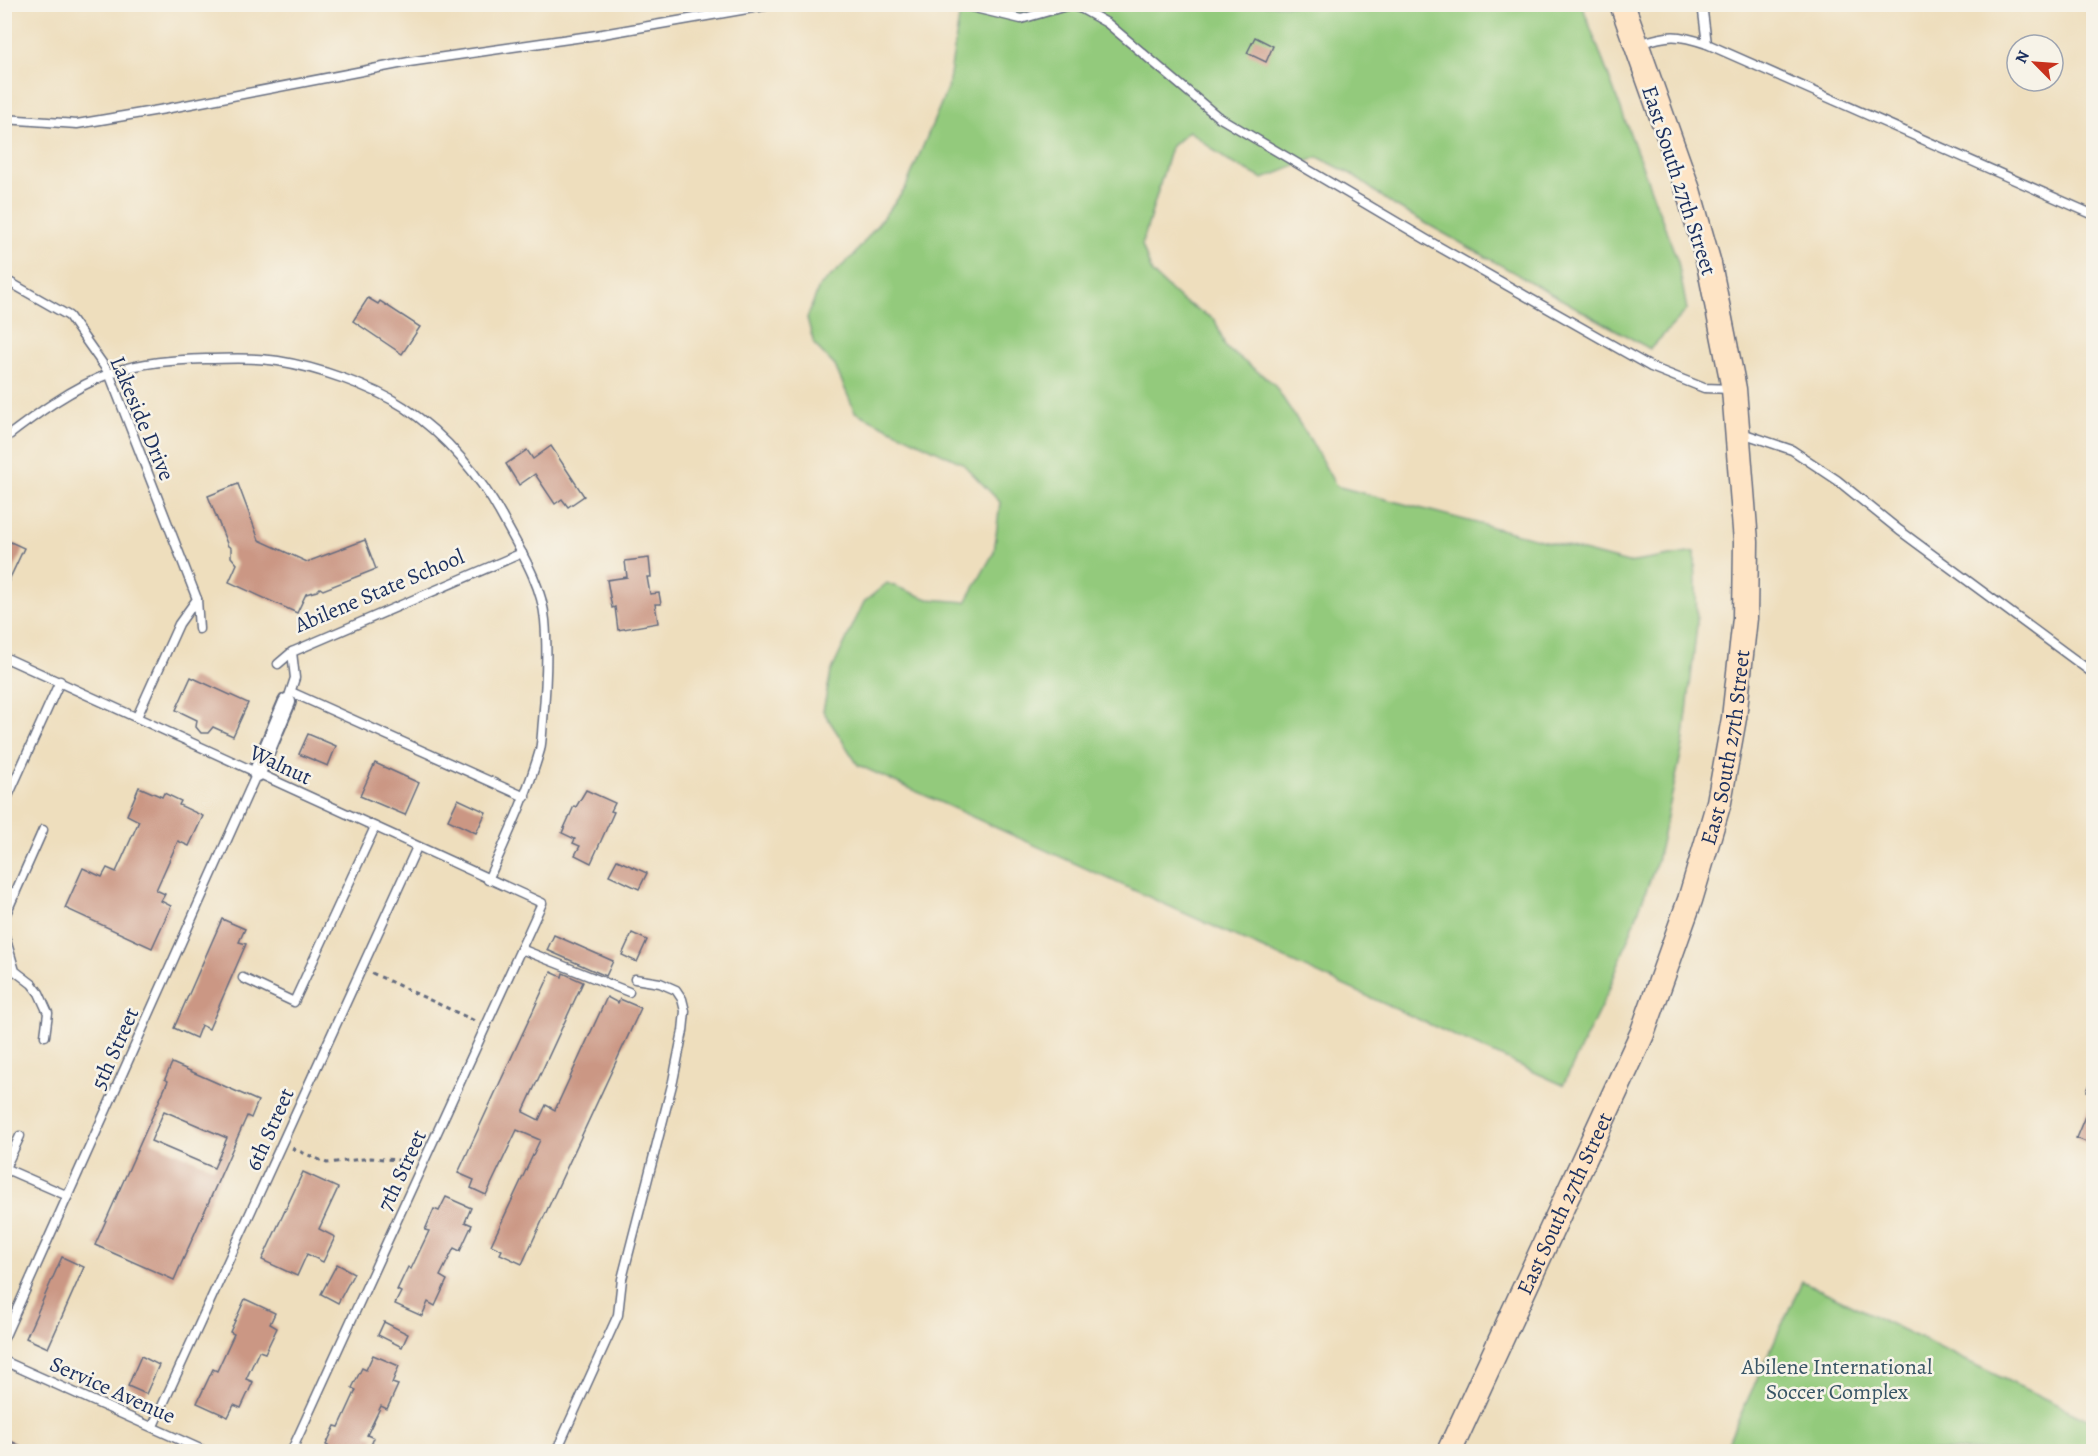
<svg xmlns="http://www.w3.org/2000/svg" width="2098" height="1456" font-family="Alegreya,serif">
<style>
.green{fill:#93ca7c;stroke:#577c6d;stroke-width:1.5}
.building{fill:#cb9784;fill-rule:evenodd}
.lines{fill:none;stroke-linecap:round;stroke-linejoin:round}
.service-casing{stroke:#656c7f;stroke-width:11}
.minor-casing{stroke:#656c7f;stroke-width:20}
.secondary-casing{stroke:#656c7f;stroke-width:27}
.path{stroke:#656c7f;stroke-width:3;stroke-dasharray:4.5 4.5;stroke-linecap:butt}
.service{stroke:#fff;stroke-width:8}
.minor{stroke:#fff;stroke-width:16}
.secondary{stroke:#fee4c5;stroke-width:24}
.labels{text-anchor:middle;stroke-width:5;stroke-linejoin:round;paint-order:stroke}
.street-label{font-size:22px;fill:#1b2f5e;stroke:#f7f3e8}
.park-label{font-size:22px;fill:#395666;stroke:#f7f3e8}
</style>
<rect width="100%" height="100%" fill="#f7f3e8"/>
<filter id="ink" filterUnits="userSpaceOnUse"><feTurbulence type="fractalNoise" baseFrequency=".0167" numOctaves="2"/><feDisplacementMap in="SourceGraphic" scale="12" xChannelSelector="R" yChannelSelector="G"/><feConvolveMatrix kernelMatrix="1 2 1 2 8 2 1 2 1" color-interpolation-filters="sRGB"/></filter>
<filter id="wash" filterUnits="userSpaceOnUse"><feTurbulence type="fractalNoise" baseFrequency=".008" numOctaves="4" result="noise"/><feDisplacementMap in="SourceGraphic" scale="24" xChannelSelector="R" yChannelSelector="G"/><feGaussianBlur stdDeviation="1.35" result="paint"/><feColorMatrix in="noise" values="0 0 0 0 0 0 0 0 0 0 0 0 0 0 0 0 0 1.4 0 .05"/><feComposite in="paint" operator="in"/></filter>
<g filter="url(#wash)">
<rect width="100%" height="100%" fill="#eedebd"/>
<!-- green -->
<g class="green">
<polygon points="961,5 1582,5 1678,262 1687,310 1650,349 1395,206 1351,174 1318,157 1263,179 1228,161 1189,131 1171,147 1142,245 1152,273 1181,300 1215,320 1226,348 1273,383 1311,441 1336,486 1628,563 1695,552 1697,625 1683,746 1657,861 1609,990 1563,1085 858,765 823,711 831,672 864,602 887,583 928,599 966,602 994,552 1000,502 962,463 855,412 835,366 814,344 807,318 819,287 854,255 905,189 948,87"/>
<polygon points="1802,1281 2093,1422 2093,1451 1724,1451"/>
</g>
<g id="blocks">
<!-- building -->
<g class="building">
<polygon points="1255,37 1273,46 1266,62 1247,53"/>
<polygon points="368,298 378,304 380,301 420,327 402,354 353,321"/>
<polygon points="551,446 584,496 568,507 562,499 555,504 535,474 519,485 506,464 527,450 533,459"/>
<polygon points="238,484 259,540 307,562 365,540 376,569 323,590 320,588 317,591 306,594 297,613 229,582 237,564 231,557 231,548 228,546 208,496"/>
<polygon points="4,539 24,548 4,591"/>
<polygon points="649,558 651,577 647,577 650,594 659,593 661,604 655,604 658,623 618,630 615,607 612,608 607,580 627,577 625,561"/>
<polygon points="191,677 248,703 233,736 213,727 208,733 201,733 196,727 197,720 176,710"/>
<polygon points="308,734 336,746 328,766 299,754"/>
<polygon points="375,763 419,783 405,815 360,796"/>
<polygon points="139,787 162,797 164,793 181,801 179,805 203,816 189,846 178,841 156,890 165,894 161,901 171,906 152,948 65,908 83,868 102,877 107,868 116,872 139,821 127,815"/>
<polygon points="586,790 615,803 611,811 614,812 591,863 575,855 580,846 573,843 575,839 562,833 574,806 576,807"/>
<polygon points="458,799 486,812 476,833 448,820"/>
<polygon points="617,860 647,873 639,889 609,875"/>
<polygon points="222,919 245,929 239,942 246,944 209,1029 201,1025 196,1038 174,1028"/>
<polygon points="632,933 647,940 637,962 622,955"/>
<polygon points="554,935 613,961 606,976 547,950"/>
<polygon points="551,972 562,977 563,973 583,982 523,1112 539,1120 546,1105 555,1110 607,997 618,1003 620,999 641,1008 522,1264 500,1254 502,1250 491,1245 540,1140 517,1130 486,1195 471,1188 474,1180 458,1173"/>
<path d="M172,1063L258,1101L251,1118L247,1116L174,1280L95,1245L168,1081L165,1079ZM164,1111L227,1138L214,1168L151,1141Z"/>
<polygon points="2093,1076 2094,1076 2094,1094 2087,1091"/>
<polygon points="2093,1097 2094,1097 2094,1145 2076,1138"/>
<polygon points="303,1172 338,1188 319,1229 335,1237 323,1262 307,1254 297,1276 262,1260"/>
<polygon points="446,1197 471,1208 465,1222 472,1225 460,1251 454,1248 440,1276 447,1280 435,1306 428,1302 422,1316 395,1304 401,1292 397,1290 408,1267 411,1269 429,1231 425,1230 434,1209 439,1211"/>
<polygon points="62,1257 84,1267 48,1348 26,1338"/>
<polygon points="337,1264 354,1273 338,1303 321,1294"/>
<polygon points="245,1299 275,1313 270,1324 277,1328 265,1353 259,1351 246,1379 253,1382 241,1408 234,1405 228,1417 197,1403 213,1369 217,1371 234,1334 230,1332"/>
<polygon points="384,1322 408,1334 402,1347 378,1335"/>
<polygon points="373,1355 399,1366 392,1383 398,1385 387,1409 381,1406 367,1435 374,1438 368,1452 328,1452 330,1447 326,1445 335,1426 339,1427 356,1390 352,1388 362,1368 366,1370"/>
<polygon points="141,1356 159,1365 146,1394 128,1386"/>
<polygon points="4,1438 34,1452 4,1452"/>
</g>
</g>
</g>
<g filter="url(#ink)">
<use href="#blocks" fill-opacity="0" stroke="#656c7f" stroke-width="1.5"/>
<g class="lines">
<!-- service casing -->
<g class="service-casing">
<g id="service">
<polyline points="958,4 1021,19 1070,5 1082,9 1107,23 1217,116 1427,240 1651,367 1704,388 1732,389"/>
<polyline points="1702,4 1707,44"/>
<path d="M1639,44C1669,34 1677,34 1707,44L2094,215"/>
<polyline points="4,119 77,124 165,109 409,62 597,35 776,4"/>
<polyline points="4,279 69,316 109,373 197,599 179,624 137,717"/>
<polyline points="1739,432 1792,450 1837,480 1899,530 2094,674"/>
<path d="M4,439C35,415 73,387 111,373C141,362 174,360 206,359C229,359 254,357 278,361C316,367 372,386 404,407C446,435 482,478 505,522C521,552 542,585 545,620C548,653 546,688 543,721C542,730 542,741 540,750C527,795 507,837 488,880"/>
<polyline points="197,599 199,629"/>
<polyline points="4,657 542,903 291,1452"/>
<polyline points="278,664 292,652"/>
<polyline points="291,692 525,797"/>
<polyline points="287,702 295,678 292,652 522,553"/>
<polyline points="4,805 60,681"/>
<polyline points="4,889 15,894"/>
<polyline points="4,918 43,830"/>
<polyline points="4,933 15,971 32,984 39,993 48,1013 45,1036"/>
<polyline points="521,949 629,992"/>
<polyline points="243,978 294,1002 375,827"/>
<polyline points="4,1168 68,1196"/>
<polyline points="5,1168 20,1136"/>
<polyline points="4,1338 257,773"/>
<polyline points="4,1361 207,1452"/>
<polyline points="153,1426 417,847"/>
<polyline points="556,1452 618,1315 622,1279 673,1081 683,1031 685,1011 682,999 676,990 660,983 635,979"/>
</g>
</g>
<!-- minor casing -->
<g class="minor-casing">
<polyline id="minor" points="257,773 287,702"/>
</g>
<!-- secondary casing -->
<g class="secondary-casing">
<g id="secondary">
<path id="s1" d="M1449,1452L1642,1034L1690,900L1719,802L1734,718L1745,618L1746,542L1734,389L1709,264L1688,190L1622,4"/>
</g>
</g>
<!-- path -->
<g class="path">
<polyline points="1195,6 1196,4"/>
<polyline points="372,973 475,1021"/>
<polyline points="292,1148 327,1163 371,1158 411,1161"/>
</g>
<!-- service -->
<use href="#service" class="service"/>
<!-- minor -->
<use href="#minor" class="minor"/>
<!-- secondary -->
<use href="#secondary" class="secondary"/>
</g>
</g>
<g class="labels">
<!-- street labels -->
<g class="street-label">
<text transform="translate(1680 180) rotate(72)" y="8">East South 27th Street</text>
<text transform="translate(143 418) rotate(67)" y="8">Lakeside Drive</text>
<text transform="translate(379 590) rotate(-23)" y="8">Abilene State School</text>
<text dy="8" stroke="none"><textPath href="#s1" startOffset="760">East South 27th Street</textPath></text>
<text transform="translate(281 764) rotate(25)" y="8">Walnut</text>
<text transform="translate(114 1048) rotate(-66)" y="8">5th Street</text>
<text transform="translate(269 1129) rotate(-66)" y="8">6th Street</text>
<text transform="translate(401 1170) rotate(-65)" y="8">7th Street</text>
<text dy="8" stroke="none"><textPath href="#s1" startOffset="274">East South 27th Street</textPath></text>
<text transform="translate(113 1389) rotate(24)" y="8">Service Avenue</text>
</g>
<!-- park labels -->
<g class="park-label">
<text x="1837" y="1374">Abilene International<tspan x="1837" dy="25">Soccer Complex</tspan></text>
</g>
</g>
<!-- margin -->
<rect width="2098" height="1456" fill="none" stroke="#f7f3e8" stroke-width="24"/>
<!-- north arrow -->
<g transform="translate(2035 63) rotate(295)"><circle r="28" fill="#f7f3e8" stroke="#9fa5b1" stroke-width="1.5"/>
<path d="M0-4.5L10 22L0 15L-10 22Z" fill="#c8321e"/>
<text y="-9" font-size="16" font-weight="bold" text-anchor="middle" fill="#1b2f5e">N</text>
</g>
</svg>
